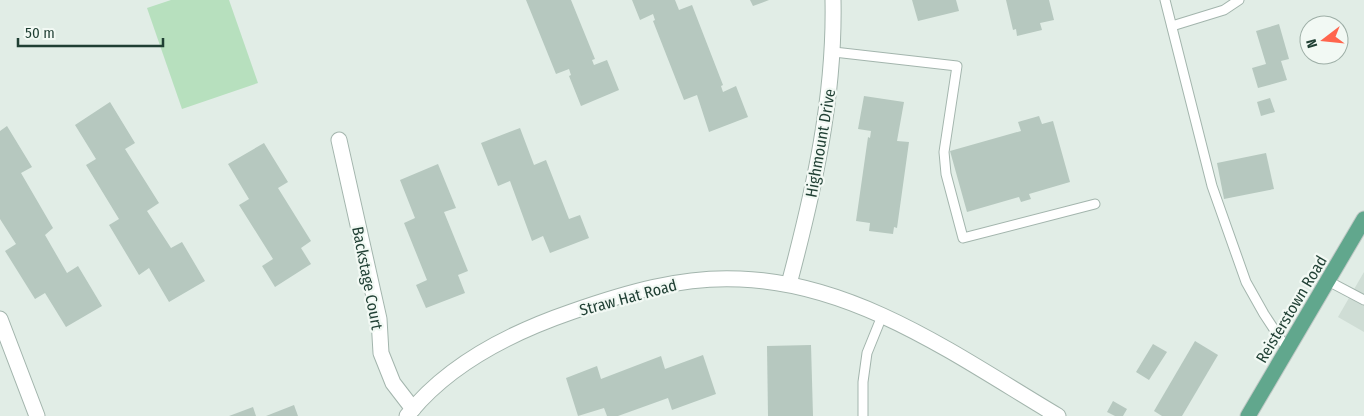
<svg xmlns="http://www.w3.org/2000/svg" width="1364" height="416" font-family="'Fira Sans Condensed',sans-serif">
<style>
.built{fill:#cfddd5}
.green{fill:#b7e0be}
.building{fill:#b6c8bf}
.lines{fill:none;stroke-linecap:round;stroke-linejoin:round}
.lane-casing{stroke:#a3b5ad;stroke-width:11}
.street-casing{stroke:#a3b5ad;stroke-width:17}
.primary-casing{stroke:#c0c9c6;stroke-width:17}
.lane{stroke:#fff;stroke-width:9}
.street{stroke:#fff;stroke-width:15}
.primary{stroke:#61a78d;stroke-width:15}
.labels{text-anchor:middle;stroke-width:4.5;stroke-linejoin:round;paint-order:stroke}
.street-label{font-size:16px;fill:#1f3f33;stroke:#f2f9f4}
</style>
<rect width="100%" height="100%" fill="#e1ede6"/>
<!-- built -->
<polygon class="built" points="1364,272 1364,332 1338,317"/>
<!-- green -->
<polygon class="green" points="171,0 229,0 258,83 182,109 147,8"/>
<!-- building -->
<g class="building">
<polygon points="526,0 571,0 595,59 592,60 594,65 607,60 619,90 581,106 569,76 571,75 569,69 556,74"/>
<polygon points="632,0 675,0 679,10 692,5 723,85 721,86 723,92 736,86 748,117 709,132 697,95 684,100 653,21 655,20 653,14 640,20"/>
<polygon points="750,0 769,0 753,6"/>
<polygon points="912,0 956,0 959,11 918,21"/>
<polygon points="1006,0 1049,0 1054,20 1040,23 1042,30 1017,36 1016,29 1013,30"/>
<polygon points="1279,24 1289,59 1281,61 1287,80 1258,88 1252,68 1266,64 1256,31"/>
<polygon points="864,96 904,102 897,141 909,142 897,228 894,227 893,234 869,231 870,223 856,221 868,137 870,138 871,131 858,129"/>
<polygon points="1270,98 1275,112 1261,116 1257,102"/>
<polygon points="110,102 135,143 125,149 159,203 147,211 171,248 182,242 205,281 169,302 149,268 139,275 109,225 119,219 86,165 96,159 75,125"/>
<polygon points="1039,116 1042,124 1053,121 1070,182 1029,194 1031,199 1021,202 1019,197 967,212 950,151 1021,131 1018,122"/>
<polygon points="7,126 32,167 21,173 53,228 45,235 67,273 78,266 102,306 66,327 45,293 35,299 5,251 16,244 0,219 0,131"/>
<polygon points="520,128 534,165 546,160 569,219 580,215 589,238 550,253 543,236 532,241 510,181 498,186 481,143"/>
<polygon points="264,143 288,182 278,188 311,241 301,248 311,264 275,287 262,266 273,259 239,205 249,199 228,164"/>
<polygon points="1266,153 1274,189 1224,199 1217,163"/>
<polygon points="438,164 456,208 444,212 468,271 458,275 465,293 426,308 416,285 427,280 404,223 415,218 400,180"/>
<polygon points="1195,341 1218,355 1182,416 1162,416 1154,411"/>
<polygon points="1153,344 1167,352 1149,380 1136,372"/>
<polygon points="811,345 813,416 768,416 767,346"/>
<polygon points="703,355 716,394 672,410 668,398 618,416 607,416 604,408 578,416 566,378 597,366 601,379 661,356 665,369"/>
<polygon points="1113,401 1127,409 1123,416 1115,416 1107,412"/>
<polygon points="294,405 298,416 266,416"/>
<polygon points="253,407 256,416 229,416"/>
</g>
<g class="lines">
<!-- lane casing -->
<g class="lane-casing">
<g id="lane">
<polyline points="1165,0 1212,186 1246,282 1264,314 1287,349"/>
<polyline points="1172,26 1224,10 1239,0"/>
<polyline points="834,52 957,66 944,152 946,174 963,238 1095,204"/>
<polyline points="1328,281 1364,300"/>
<polyline points="863,416 863,382 867,353 882,316"/>
</g>
</g>
<!-- street casing -->
<g class="street-casing">
<g id="street">
<polyline points="339,140 379,319 381,353 393,383 413,409"/>
<path d="M789,284C814,190 835,97 833,0"/>
<polyline points="0,319 37,416"/>
<path d="M407,416C447,365 510,333 571,312C625,293 682,276 740,279C858,283 960,358 1058,416"/>
</g>
</g>
<!-- primary casing -->
<g class="primary-casing">
<polyline id="primary" points="1248,416 1364,219"/>
</g>
<!-- lane -->
<use href="#lane" class="lane"/>
<!-- street -->
<use href="#street" class="street"/>
<!-- primary -->
<use href="#primary" class="primary"/>
</g>
<g class="labels">
<!-- street labels -->
<g class="street-label">
<text transform="translate(820 143) rotate(-80)" y="6">Highmount Drive</text>
<text transform="translate(368 278) rotate(79)" y="6">Backstage Court</text>
<text transform="translate(628 297) rotate(-15)" y="6">Straw Hat Road</text>
<text transform="translate(1291 309) rotate(-59)" y="6">Reisterstown Road</text>
</g>
</g>
<!-- north arrow -->
<g transform="translate(1324 40) rotate(254)"><circle r="24" fill="#f2f9f4" stroke="#9eafa7"/>
<path d="M0-4L9 19L0 12L-9 19Z" fill="#ff654d"/>
<text y="-8" font-size="14" font-weight="bold" text-anchor="middle" fill="#1f3f33">N</text>
</g>
<!-- scale -->
<path d="M18 38v8h145v-8" fill="none" stroke="#1f3f33" stroke-width="2.5"/>
<text x="25" y="38" font-size="15" fill="#1f3f33" stroke="#f2f9f4" stroke-width="4" paint-order="stroke">50 m</text>
</svg>
